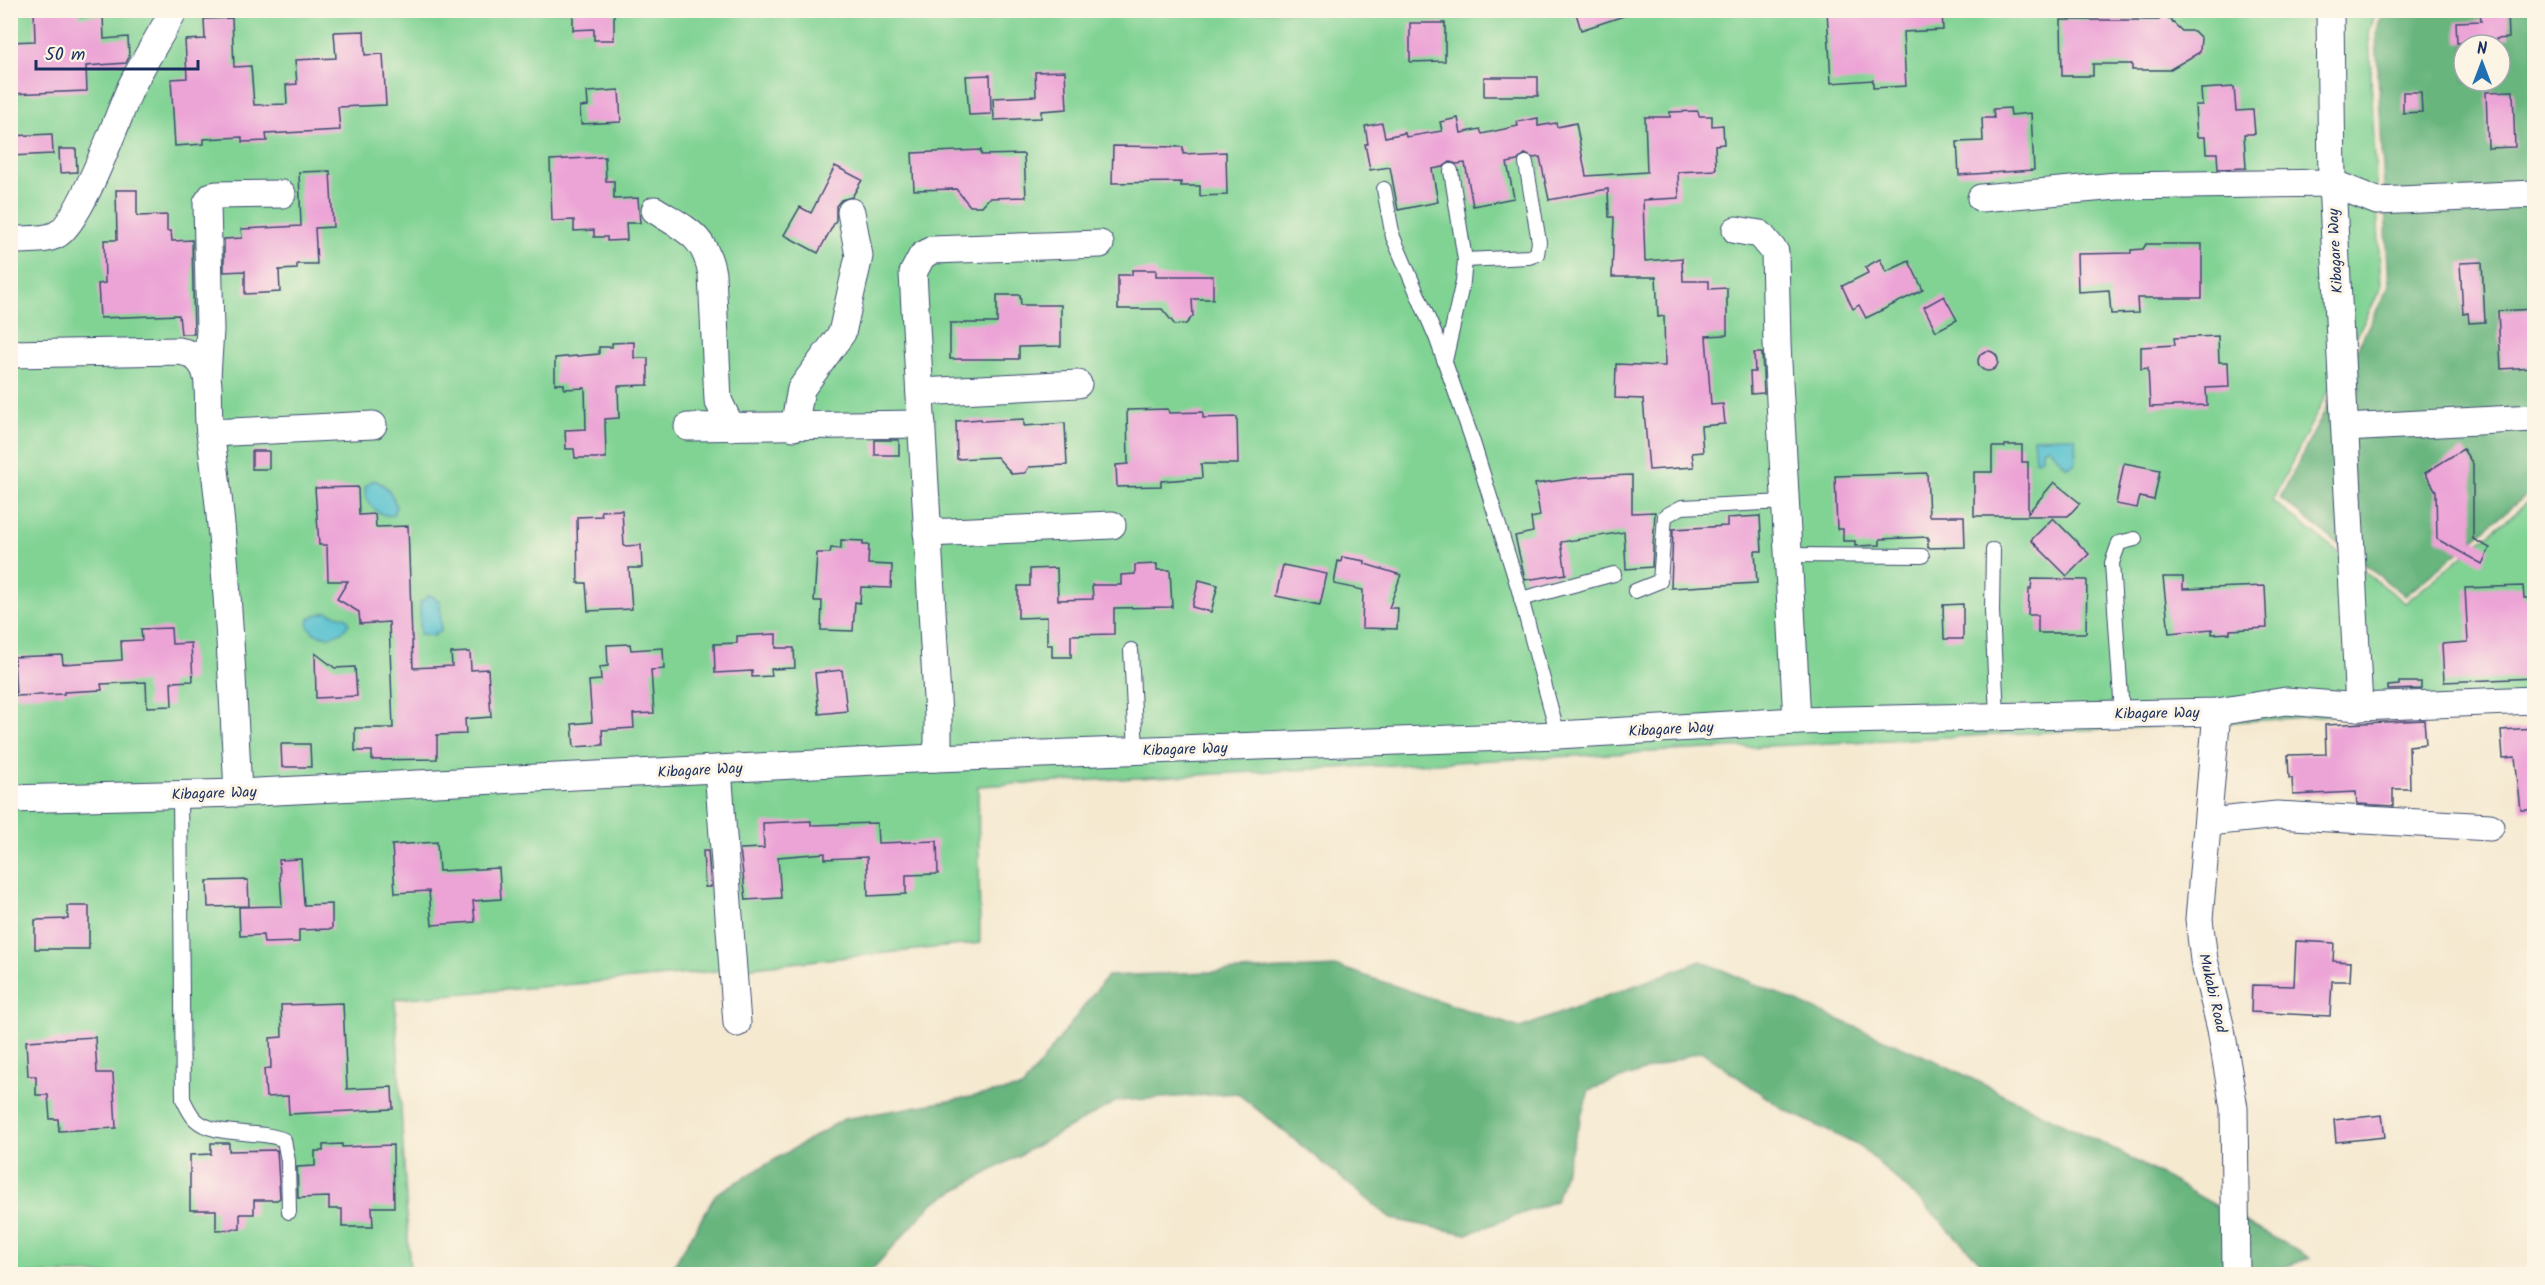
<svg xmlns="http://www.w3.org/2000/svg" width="2545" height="1285" font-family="Kalam,sans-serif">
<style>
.green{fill:#81d394;stroke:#4e8179;stroke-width:1.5}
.forest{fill:#68b57e;stroke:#42726e;stroke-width:1.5;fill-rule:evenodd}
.water{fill:#55c1cf;stroke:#387896;stroke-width:1.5}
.building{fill:#eca3d6}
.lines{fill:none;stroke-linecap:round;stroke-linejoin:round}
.service-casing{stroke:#3c4b6f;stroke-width:16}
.minor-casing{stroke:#3c4b6f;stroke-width:29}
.service{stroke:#fff;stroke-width:14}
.minor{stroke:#fff;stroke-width:27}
.labels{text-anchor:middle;stroke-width:6;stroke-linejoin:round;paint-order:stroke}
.street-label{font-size:15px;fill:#1b2f5e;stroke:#fcf5e5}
</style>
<rect width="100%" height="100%" fill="#fcf5e5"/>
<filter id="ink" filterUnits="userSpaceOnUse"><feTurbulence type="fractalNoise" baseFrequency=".0167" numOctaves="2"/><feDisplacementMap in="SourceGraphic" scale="12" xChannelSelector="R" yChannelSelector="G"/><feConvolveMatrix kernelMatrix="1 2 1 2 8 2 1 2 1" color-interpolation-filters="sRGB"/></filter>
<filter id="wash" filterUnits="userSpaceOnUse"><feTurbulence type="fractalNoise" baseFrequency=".008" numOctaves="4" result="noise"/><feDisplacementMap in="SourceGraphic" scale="24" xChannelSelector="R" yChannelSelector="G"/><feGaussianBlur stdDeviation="1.35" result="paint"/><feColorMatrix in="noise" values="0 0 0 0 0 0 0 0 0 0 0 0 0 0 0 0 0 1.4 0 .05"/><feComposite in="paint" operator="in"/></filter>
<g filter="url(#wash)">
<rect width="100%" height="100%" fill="#f5e9d0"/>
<!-- green -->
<polygon class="green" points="10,11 2376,11 2369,34 2381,288 2272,501 2405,603 2532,499 2534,500 2534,701 2204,724 978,786 980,943 668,976 395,999 410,1274 11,1274"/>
<!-- forest -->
<g class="forest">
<path d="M2382,11H2534V493L2530,492L2405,596L2280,498L2389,286L2376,34ZM2464,45H2500V81H2464Z"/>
<polygon points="1701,961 1938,1062 2114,1149 2310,1258 2265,1274 1992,1274 1926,1206 1861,1147 1783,1109 1701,1051 1589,1090 1556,1201 1467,1234 1392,1219 1237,1093 1117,1101 933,1203 868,1274 669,1274 716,1194 844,1119 1022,1088 1107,976 1339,967 1520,1028"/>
</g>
<!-- water -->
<g class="water">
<polygon points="2075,437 2076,463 2067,467 2048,447 2042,450 2042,458 2035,460 2033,438"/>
<path d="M373,480C387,484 393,494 396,507L393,515C378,518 364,502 365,487Z"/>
<polygon points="427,596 433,596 437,601 440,601 441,632 435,632 435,636 420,634 420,601 423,601"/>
<path d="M327,612L347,618L349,623C343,636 326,639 314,633L308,626L309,619L319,614Z"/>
</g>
<g id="blocks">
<!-- building -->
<g class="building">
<polygon points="34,10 79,10 80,17 103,15 104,39 128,37 129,57 126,63 86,66 87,91 10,94 10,42 35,41"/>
<polygon points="573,10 614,10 614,40 594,40 594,29 573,30"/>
<polygon points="1575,10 1630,10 1630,14 1581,30"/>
<polygon points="1827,10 1942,10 1943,30 1903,32 1906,86 1873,88 1873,80 1831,83"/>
<polygon points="2480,10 2508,10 2509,38 2496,39 2496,42 2457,43 2456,22 2481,21"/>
<polygon points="2164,14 2182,31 2194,31 2201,38 2200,52 2169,70 2132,70 2132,64 2093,64 2093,76 2062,76 2061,20 2159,20"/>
<polygon points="232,18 234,67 251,66 254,105 287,104 286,85 297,84 295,60 336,58 334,32 364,31 365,55 383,54 386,105 338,107 340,130 266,134 267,141 242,142 242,137 204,139 204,144 175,146 171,79 187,78 185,40 205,39 204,19"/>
<polygon points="1410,23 1445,23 1445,61 1410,62"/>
<polygon points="1065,71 1067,109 1041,111 1041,118 994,120 993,98 1036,96 1035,72"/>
<polygon points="990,75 991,114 969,115 966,76"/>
<rect x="1484" y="77" width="54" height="19"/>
<polygon points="2234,87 2236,111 2253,110 2255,134 2244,134 2246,168 2218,169 2217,153 2206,153 2205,137 2197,137 2195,105 2202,105 2201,89"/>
<polygon points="619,90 621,122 581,124 580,107 588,106 587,92"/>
<polygon points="2513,91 2515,147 2488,148 2486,92"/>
<polygon points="2403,92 2421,92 2422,112 2403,113"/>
<polygon points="2010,108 2011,115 2031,113 2034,170 1959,175 1957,142 1983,141 1982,118 1994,118 1993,109"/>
<polygon points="1698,111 1699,116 1712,116 1712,126 1723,125 1724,144 1715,145 1716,170 1678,172 1679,198 1643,200 1645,261 1682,258 1683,281 1709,281 1709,289 1727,288 1727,335 1706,336 1711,405 1723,404 1725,424 1701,426 1703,452 1692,453 1694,467 1649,470 1643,399 1615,398 1616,364 1665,366 1664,316 1658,317 1656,277 1612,277 1614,217 1609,217 1608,189 1549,200 1540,157 1533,158 1525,154 1517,161 1507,163 1514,198 1473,206 1465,163 1457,164 1450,162 1443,167 1432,169 1438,202 1398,210 1390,167 1370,170 1365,144 1368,144 1365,126 1382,123 1385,137 1405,133 1406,137 1442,131 1440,122 1458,118 1461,133 1480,129 1482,134 1518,126 1517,122 1538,118 1538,126 1556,123 1557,127 1576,123 1586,176 1647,172 1645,117 1670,117 1670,112"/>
<polygon points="52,134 53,154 10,156 10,136"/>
<polygon points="1113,146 1183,147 1183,154 1226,152 1227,195 1200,196 1200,186 1181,186 1181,182 1112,183"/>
<polygon points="59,149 76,149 77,172 60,173"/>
<polygon points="981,150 981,155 1024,154 1026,197 989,198 982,206 970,206 956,189 914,190 912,153"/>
<polygon points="605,157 606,181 614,181 614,199 638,198 640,223 626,223 627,240 607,241 607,237 594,237 594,230 574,231 574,220 552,221 550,160"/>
<polygon points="835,166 862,180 852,197 841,200 836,206 836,220 818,253 784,235 800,207 811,213"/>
<polygon points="330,171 333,227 315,228 317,264 297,264 297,269 279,270 280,292 245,294 245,271 224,272 224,239 242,238 241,229 301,226 299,172"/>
<polygon points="116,190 137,190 137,216 167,215 167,231 171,231 172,241 192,240 194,334 181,334 179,315 100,318 98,284 105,283 104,240 117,240"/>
<polygon points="2146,244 2202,244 2202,298 2137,298 2138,313 2111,314 2109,290 2078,292 2077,254 2131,253 2131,250 2143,249"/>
<polygon points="1880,259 1886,272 1909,261 1923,290 1866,318 1859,305 1853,309 1842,286 1868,273 1865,267"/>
<polygon points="2482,262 2485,322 2469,323 2468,313 2463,314 2460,263"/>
<polygon points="1132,270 1156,270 1156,276 1213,276 1213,299 1192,299 1193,316 1186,324 1175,325 1162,309 1118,309 1118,275 1132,275"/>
<polygon points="997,295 1020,295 1021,305 1061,305 1061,346 1019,347 1019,359 950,359 950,323 997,323"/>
<polygon points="1944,296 1957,320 1936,331 1924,307"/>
<polygon points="2535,309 2535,331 2532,332 2533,367 2501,369 2498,311"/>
<polygon points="2218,336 2219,362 2228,362 2229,387 2206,388 2207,405 2150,407 2148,368 2141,369 2141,347 2175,345 2174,338"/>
<polygon points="634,342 634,358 648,358 648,385 618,386 619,418 605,419 606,458 575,458 574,449 566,449 565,430 586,429 585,388 564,389 564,384 555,384 555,358 599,354 599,347 612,347 612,343"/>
<circle cx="1988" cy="361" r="10"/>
<polygon points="1754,353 1762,353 1764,393 1751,394 1750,372 1755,372"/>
<polygon points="1168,409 1169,413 1203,412 1203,418 1237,417 1238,464 1201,464 1202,478 1161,481 1161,486 1117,487 1116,465 1128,464 1127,410"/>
<polygon points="981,419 982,421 1024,419 1024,426 1065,423 1067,465 1029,467 1025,473 1012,474 997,457 957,459 956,421"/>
<rect x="875" y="440" width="24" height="15"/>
<polygon points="2005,445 2022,445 2022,462 2028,462 2028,513 2054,482 2080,503 2068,516 1974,516 1974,472 1992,472 1992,447 2005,447"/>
<polygon points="2463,449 2473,464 2473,539 2490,548 2482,564 2437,539 2436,491 2425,473"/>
<rect x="252" y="451" width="17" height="18"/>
<polygon points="2124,463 2160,470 2154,500 2140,497 2137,508 2116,504"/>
<polygon points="1927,473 1929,516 1964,516 1965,547 1928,548 1928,537 1880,539 1880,545 1855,546 1855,541 1843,541 1843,529 1837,529 1835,476"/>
<polygon points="1632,475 1632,513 1655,512 1652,567 1626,569 1624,532 1561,542 1566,574 1525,580 1515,536 1533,532 1531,518 1540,516 1535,484 1583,477"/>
<polygon points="358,487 359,515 375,514 376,527 408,526 413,668 452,666 451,653 470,652 471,670 488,669 491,717 465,719 466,734 437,735 437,759 372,760 372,751 355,751 355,728 393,728 389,622 360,624 359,612 337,599 348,581 328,581 327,545 319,545 315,488"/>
<polygon points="622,510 624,546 641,545 642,568 629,568 632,609 588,611 586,583 578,583 577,517 602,516 601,511"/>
<polygon points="1760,516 1762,551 1755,551 1757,583 1671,588 1673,529 1727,526 1727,518"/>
<polygon points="2053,518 2089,554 2067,576 2031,540"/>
<polygon points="841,540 863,541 863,545 869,545 868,564 892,565 891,588 861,587 860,603 855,602 853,631 821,630 822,601 814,601 817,553 830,553 831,548 841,549"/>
<polygon points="1342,557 1365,561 1365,564 1401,575 1389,608 1398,608 1397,629 1362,628 1363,590 1334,584 1338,561 1341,562"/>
<polygon points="1157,564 1157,570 1170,570 1172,607 1114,608 1114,634 1071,635 1071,657 1052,657 1052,645 1047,645 1047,617 1018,618 1018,586 1030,586 1030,569 1057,568 1058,600 1093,599 1092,585 1121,585 1121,575 1135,574 1135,565"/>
<polygon points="1283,565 1327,574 1320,605 1276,596"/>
<polygon points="2163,577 2183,577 2183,589 2265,586 2267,628 2230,630 2230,633 2212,634 2212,629 2169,633"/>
<polygon points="2032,579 2087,580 2086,633 2038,633 2038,615 2028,615 2029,589 2031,589"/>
<polygon points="1199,580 1218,585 1211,612 1192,607"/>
<polygon points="2523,586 2524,598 2535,598 2535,678 2444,682 2442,644 2468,642 2465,588"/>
<polygon points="1963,604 1963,639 1944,639 1943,605"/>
<polygon points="171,628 172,644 191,643 193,681 171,682 172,706 147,707 146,682 101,684 102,690 64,692 64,694 16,696 14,657 62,655 63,664 122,660 121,641 142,640 141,629"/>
<polygon points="776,634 776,648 794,648 795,668 771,669 772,676 752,677 752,671 715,673 714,644 737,643 737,636"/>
<polygon points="630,644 631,650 663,648 664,669 651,670 654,713 633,714 634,728 602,730 603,745 574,747 572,724 592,722 589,681 601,680 600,667 608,666 607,645"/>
<polygon points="315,653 335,668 355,667 357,696 316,698"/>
<polygon points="842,670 847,711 819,714 815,673"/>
<polygon points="2399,682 2421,682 2421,689 2388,690 2388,686 2399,685"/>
<polygon points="2424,720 2426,744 2409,746 2410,789 2393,789 2393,806 2357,804 2356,792 2293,795 2292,778 2289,778 2288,755 2326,754 2325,725"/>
<polygon points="2535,728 2535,810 2521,810 2515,757 2503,758 2501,730"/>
<polygon points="281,744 310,744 311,767 282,767"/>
<polygon points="811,821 811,825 877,823 878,843 937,841 938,874 906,875 906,894 868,896 867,857 825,859 825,853 778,857 781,898 746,900 740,849 764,848 763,823"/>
<polygon points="437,842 439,871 499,868 501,899 473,901 475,922 432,925 429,891 395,893 392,845"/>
<polygon points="703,851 708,851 711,887 705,887"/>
<polygon points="301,859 304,905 332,904 332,929 299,930 299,942 264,943 263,935 240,936 239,907 282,906 279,860"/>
<polygon points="248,880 249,906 208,907 207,881"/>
<polygon points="67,906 89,906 89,949 35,949 35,920 68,919"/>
<polygon points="2296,941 2334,943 2333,961 2351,962 2350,981 2332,981 2330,1016 2251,1012 2252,985 2294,986"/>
<polygon points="343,1003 347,1089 392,1087 393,1109 289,1114 288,1096 266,1097 264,1069 271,1068 270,1038 282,1037 281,1005"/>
<polygon points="95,1037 97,1073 113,1073 116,1128 59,1131 58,1119 50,1119 48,1095 36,1095 36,1076 28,1076 26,1041"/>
<polygon points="2382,1115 2385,1137 2336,1142 2334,1120"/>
<polygon points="211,1143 229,1143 229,1151 277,1150 280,1198 277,1200 254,1200 254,1214 240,1214 240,1229 216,1230 216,1210 190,1210 190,1155 211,1154"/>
<polygon points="342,1144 342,1147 393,1145 394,1207 372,1207 373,1227 342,1227 342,1209 329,1209 329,1197 298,1198 297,1167 315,1166 315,1151 323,1151 323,1145"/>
</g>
</g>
</g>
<g filter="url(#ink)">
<use href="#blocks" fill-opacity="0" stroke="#3c4b6f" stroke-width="1.5"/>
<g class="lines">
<!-- service casing -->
<g class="service-casing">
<g id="service">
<polyline points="1384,189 1393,237 1436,337 1471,436 1518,587 1558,735"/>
<polyline points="1465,260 1529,257 1537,254 1539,242 1526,163"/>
<polyline points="1445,361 1463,281 1465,260 1451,171"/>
<polyline points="1993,550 1992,611 1997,716"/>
<polyline points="1787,555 1922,556"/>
<polyline points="1635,591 1660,581 1665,516 1682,507 1785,502"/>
<polyline points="1521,599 1614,574"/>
<polyline points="1131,650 1136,751"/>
<polyline points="2122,714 2112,563 2119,543 2135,539"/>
<path d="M180,794L183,1099C186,1105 190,1114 195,1119C214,1138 259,1129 284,1140L288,1161L289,1212"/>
</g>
</g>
<!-- minor casing -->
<g class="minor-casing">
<g id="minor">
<polyline points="2330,10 2332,183 2359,707"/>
<polyline points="1981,198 2117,186 2332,183 2377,201 2534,194"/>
<path d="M655,210C686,230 705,235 712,274L718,400L731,427"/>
<polyline points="1736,230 1760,234 1775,252 1777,344 1797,721"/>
<path d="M15,240C28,239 44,241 56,235C81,223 118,115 131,87C144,61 160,36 174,10"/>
<path d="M10,354L179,351C193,353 204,362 207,377C210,394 207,414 210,432C227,551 232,672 238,793"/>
<polyline points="207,376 210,330 207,203 212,196 217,195 282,194"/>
<polyline points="920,392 1078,384"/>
<polyline points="688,427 922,424"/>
<polyline points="794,427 801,389 842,333 859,256 851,212"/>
<polyline points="2345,428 2534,418"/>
<polyline points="210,433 373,425"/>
<polyline points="927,533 1112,525"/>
<polyline points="2217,712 2199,919 2204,960 2221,1029 2234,1108 2236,1274"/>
<polyline points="935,758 938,743 938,716 913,273 922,256 932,250 1100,244"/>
<polyline points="718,769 737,1023"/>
<polyline points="10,799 238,793 935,758 1558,735 1797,721 2217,712 2286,701 2359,707 2534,700"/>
<polyline points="2209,822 2277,815 2490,827"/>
</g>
</g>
<!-- service -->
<use href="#service" class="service"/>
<!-- minor -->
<use href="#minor" class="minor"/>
</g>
</g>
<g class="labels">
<!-- street labels -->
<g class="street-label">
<text transform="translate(2335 251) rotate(-93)" y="5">Kibagare Way</text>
<text transform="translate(2157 713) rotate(-1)" y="5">Kibagare Way</text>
<text transform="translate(1671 729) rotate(-3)" y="5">Kibagare Way</text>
<text transform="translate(1185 749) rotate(-2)" y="5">Kibagare Way</text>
<text transform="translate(700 770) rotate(-3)" y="5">Kibagare Way</text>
<text transform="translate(214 793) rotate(-2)" y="5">Kibagare Way</text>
<text transform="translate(2213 993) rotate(77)" y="5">Mukabi Road</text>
</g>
</g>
<!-- margin -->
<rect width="2545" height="1285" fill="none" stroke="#fcf5e5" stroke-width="36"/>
<!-- north arrow -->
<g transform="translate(2482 63)"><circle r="28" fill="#fcf5e5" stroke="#a2a6af" stroke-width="1.5"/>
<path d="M0-4.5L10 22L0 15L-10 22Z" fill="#1f6fb2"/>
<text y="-9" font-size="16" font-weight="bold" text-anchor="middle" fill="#1b2f5e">N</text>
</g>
<!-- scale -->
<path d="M36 60v9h162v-9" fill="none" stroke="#1b2f5e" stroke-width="3"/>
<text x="45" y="60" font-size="18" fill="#1b2f5e" stroke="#fcf5e5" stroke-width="4.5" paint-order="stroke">50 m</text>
</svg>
